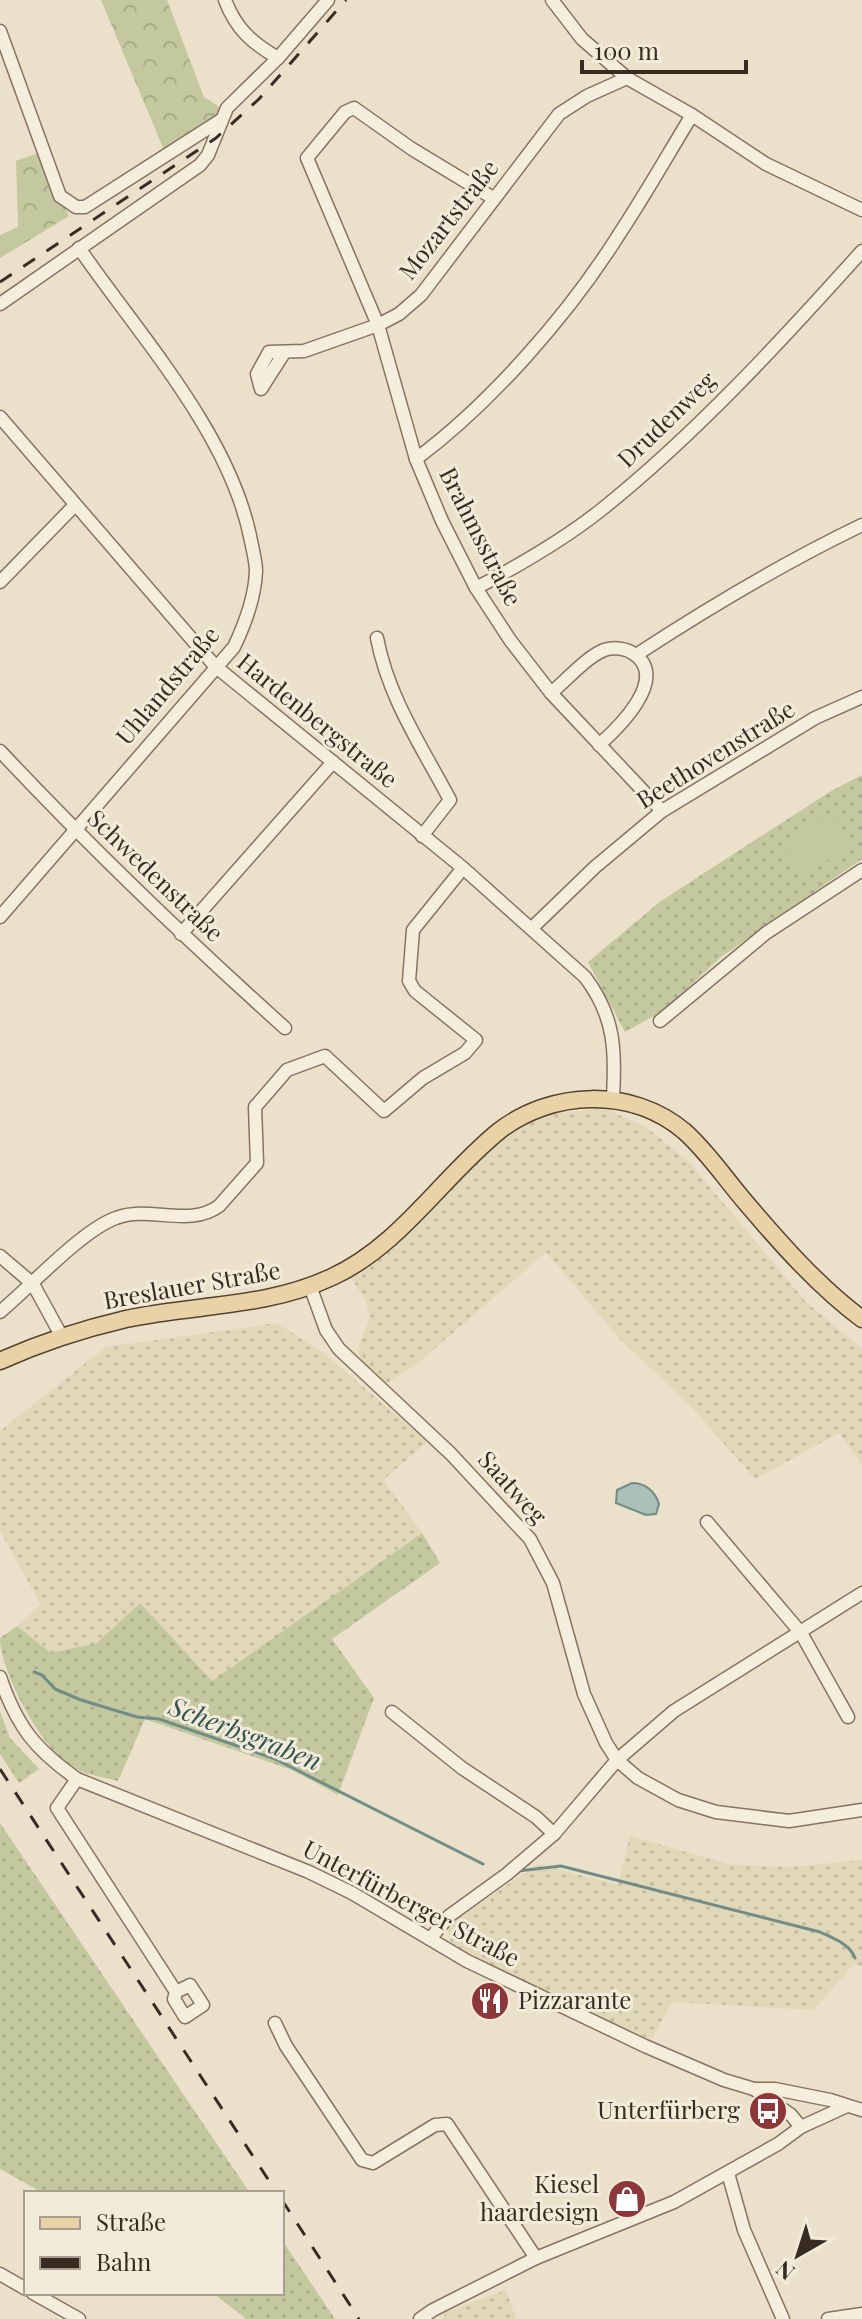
<svg xmlns="http://www.w3.org/2000/svg" width="862" height="2319" font-family="'Playfair Display',serif">
<style>
.farmland{fill:url(#farmland-dots)}
.grass{fill:url(#grass-dots)}
.forest{fill:url(#forest-crowns)}
.park{fill:#c4c89f}
.water{fill:#aac0b9;stroke:#718e86;stroke-width:2}
.lines{fill:none;stroke-linecap:round;stroke-linejoin:round}
.stream{stroke:#718e86;stroke-width:3}
.minor-casing{stroke:#867360;stroke-width:15}
.major-casing{stroke:#544233;stroke-width:19}
.minor{stroke:#f6eedd;stroke-width:12}
.major{stroke:#e9d3a6;stroke-width:16}
.rail{stroke:#382c22;stroke-width:3;stroke-dasharray:14 14;stroke-linecap:butt}
.labels{text-anchor:middle;stroke-width:6;stroke-linejoin:round;paint-order:stroke}
.street-label{font-size:24px;fill:#382c22;stroke:#f3ebd9}
.poi-label{font-size:24px;fill:#382c22;stroke:#f3ebd9;text-anchor:end}
.water-label{font-size:26px;font-style:italic;fill:#335653;stroke:#f3ebd9}
</style>
<defs>
<pattern id="farmland-dots" width="8" height="8" patternUnits="userSpaceOnUse" patternTransform="scale(2)"><rect width="8" height="8" fill="#e0d8b8"/><path d="M2 2h.1M6 6h.1" fill="none" stroke="#c1ba9e" stroke-width="1.8" stroke-linecap="round"/></pattern>
<pattern id="grass-dots" width="8" height="8" patternUnits="userSpaceOnUse" patternTransform="scale(2)"><rect width="8" height="8" fill="#c4c89f"/><path d="M2 2h.1M6 6h.1" fill="none" stroke="#a9ac89" stroke-width="1.8" stroke-linecap="round"/></pattern>
<pattern id="forest-crowns" width="20" height="18" patternUnits="userSpaceOnUse" patternTransform="scale(2)"><rect width="20" height="18" fill="#c4c89f"/><path d="M2 6a3 3 0 1 1 6 0M12 15a3 3 0 1 1 6 0" fill="none" stroke="#a9ac89"/></pattern>
</defs>
<rect width="100%" height="100%" fill="#ebe0ca"/>
<!-- farmland -->
<g class="farmland">
<polygon points="604,1108 646,1127 688,1161 807,1303 862,1349 862,1464 839,1433 755,1479 689,1404 620,1339 546,1252 418,1363 386,1384 361,1361 358,1349 370,1318 366,1301 351,1278 408,1235 478,1154 539,1116"/>
<polygon points="277,1323 324,1353 427,1442 383,1480 422,1533 212,1681 140,1604 98,1643 51,1653 17,1626 41,1604 0,1531 0,1431 106,1347"/>
<polygon points="630,1836 732,1865 791,1867 862,1860 862,1966 854,1964 813,2010 672,2002 651,2040 491,1969 460,1951 450,1942 448,1930 454,1921 538,1864 618,1885"/>
<polygon points="506,2290 516,2319 445,2319 444,2313"/>
</g>
<!-- grass -->
<g class="grass">
<polygon points="862,775 862,859 721,957 663,1011 625,1032 588,962 661,901 831,791"/>
<path d="M422,1533L440,1563L332,1639L374,1698L338,1795L292,1770L145,1719L118,1781C103,1777 82,1774 70,1766C41,1747 0,1671 0,1638L17,1626L51,1653L97,1643L140,1603L212,1681Z"/>
<polygon points="0,1711 10,1738 39,1769 19,1783 0,1754"/>
<polygon points="0,1823 250,2193 43,2193 0,2169"/>
<polygon points="282,2240 335,2319 246,2319 213,2293 282,2293"/>
</g>
<!-- forest -->
<g class="forest">
<polygon points="101,0 167,0 204,97 221,108 212,122 164,150"/>
<polygon points="38,153 69,216 0,258 0,235 18,227 16,161"/>
</g>
<!-- park -->
<polygon class="park" points="832,811 853,845 802,877 781,843"/>
<!-- water -->
<path class="water" d="M632,1483C645,1483 655,1491 659,1504L656,1514L646,1515L616,1503L617,1490Z"/>
<g class="lines">
<!-- stream -->
<g class="stream">
<polyline points="34,1672 42,1675 55,1689 81,1700 137,1717 159,1719 275,1759 483,1864"/>
<path d="M518,1871L561,1866L820,1932C833,1938 850,1944 855,1958"/>
</g>
<!-- minor casing -->
<g class="minor-casing">
<g id="minor">
<path d="M225,0C236,29 252,43 278,58"/>
<polyline points="552,0 582,39 627,78 692,115 766,164 862,210"/>
<polyline points="0,31 60,196 76,207 85,207 221,120"/>
<polyline points="493,198 412,149 354,108 345,112 307,158 378,325 416,459 442,521 476,588 510,640 551,693 662,811"/>
<polyline points="0,304 200,165 208,155 227,108 278,58 328,0"/>
<polyline points="284,353 261,389 257,374 269,352 304,351 378,325 399,314 421,295 559,114 587,96 627,78"/>
<path d="M0,417L215,666L463,868L585,977C616,1018 615,1050 613,1100"/>
<path d="M416,459C491,403 568,315 618,236C644,197 667,156 692,115"/>
<polyline points="0,582 75,505"/>
<path d="M476,588C520,565 562,541 601,510C695,435 782,340 862,251"/>
<path d="M377,638C388,697 422,747 450,800L422,836"/>
<path d="M636,655C711,606 781,564 862,525"/>
<path d="M551,693C567,680 585,658 604,650C614,647 626,648 634,654C670,678 618,728 599,745"/>
<path d="M0,751C91,848 186,939 285,1028"/>
<path d="M0,917L234,647C245,624 255,598 256,571C256,562 253,551 251,541C231,435 139,335 79,248"/>
<polyline points="532,928 595,867 662,811 815,718 862,697"/>
<polyline points="181,934 333,762"/>
<polyline points="660,1021 766,933 862,870"/>
<polyline points="0,1256 33,1284 62,1337"/>
<polyline points="310,1286 326,1330 339,1349 451,1454 530,1539 553,1583 584,1694 606,1743 617,1760 638,1778 678,1800 716,1812 789,1821 862,1810"/>
<path d="M0,1312C30,1287 82,1230 116,1218C150,1205 189,1228 219,1206L257,1163L255,1107L287,1070L325,1056L384,1111L423,1078L465,1053L476,1040L415,991L409,981L413,930L463,868"/>
<polyline points="707,1522 801,1633 848,1717"/>
<path d="M0,1677C17,1727 35,1749 77,1779L309,1872L352,1893L467,1961L645,2046L724,2080L754,2089H775L830,2100L862,2110"/>
<polyline points="392,1712 462,1768 536,1817 554,1834"/>
<polyline points="77,1779 57,1808 176,1992 174,1999 185,2017 203,2005 190,1985 176,1992"/>
<polyline points="430,1939 449,1916 507,1874 554,1834 617,1760 674,1711 862,1593"/>
<polyline points="275,2023 286,2046 362,2160 373,2163 435,2125 447,2124 536,2258"/>
<polyline points="754,2089 791,2115 801,2127"/>
<polyline points="728,2173 744,2230 783,2319"/>
<polyline points="0,2274 26,2289"/>
<polyline points="33,2293 79,2319"/>
<polyline points="420,2319 433,2310 536,2258 674,2202 778,2144 801,2127 847,2106"/>
<polyline points="828,2319 862,2314"/>
</g>
</g>
<!-- major casing -->
<g class="major-casing">
<path id="major" d="M0,1361C40,1343 83,1329 126,1319C196,1304 266,1308 332,1277C400,1246 442,1177 499,1131C552,1090 631,1087 684,1131C708,1152 726,1180 747,1204C781,1244 819,1287 862,1319"/>
</g>
<!-- minor -->
<use href="#minor" class="minor"/>
<!-- major -->
<use href="#major" class="major"/>
<!-- rail -->
<g class="rail">
<polyline points="0,282 216,138 259,99 346,0"/>
<polyline points="0,1769 277,2193"/>
<polyline points="282,2200 359,2319"/>
</g>
</g>
<!-- icons -->
<defs>
<g id="restaurant-disc" transform="scale(2)"><circle r="9.5" fill="#8f3638" stroke="#f3ebd9"/><path d="M-5-6h1v4h1v-4h1v4h1v-4h1v5L-1.5 .5V6h-2V.5L-5-1ZM5-6V6H3V1.5H1.5Q1.5-4 5-6Z" fill="#fff"/></g>
<g id="bus-disc" transform="scale(2)"><circle r="9.5" fill="#8f3638" stroke="#f3ebd9"/><path d="M-5-6H5V4H4V6H2V4H-2V6H-4V4H-5ZM-3.5-4V0h7V-4ZM-3.5 1.2v1.5H-2V1.2ZM2 1.2v1.5H3.5V1.2Z" fill="#fff"/></g>
<g id="shop-disc" transform="scale(2)"><circle r="9.5" fill="#8f3638" stroke="#f3ebd9"/><path d="M-5-2.5h2.3a2.7 3.5 0 0 1 5.4 0H5L5.5 6h-11ZM-1.5-2.5h3a1.5 2.3 0 0 0-3 0Z" fill="#fff"/></g>
</defs>
<g fill-rule="evenodd">
<use href="#restaurant-disc" x="490" y="2001"/>
<use href="#bus-disc" x="768" y="2111"/>
<use href="#shop-disc" x="627" y="2199"/>
</g>
<g class="labels">
<!-- street labels -->
<g class="street-label">
<text transform="translate(449 220) rotate(-52)" y="8">Mozartstraße</text>
<text transform="translate(667 420) rotate(-44)" y="8">Drudenweg</text>
<text transform="translate(480 537) rotate(63)" y="8">Brahmsstraße</text>
<text transform="translate(168 686) rotate(-50)" y="8">Uhlandstraße</text>
<text transform="translate(317 721) rotate(39)" y="8">Hardenbergstraße</text>
<text transform="translate(716 755) rotate(-32)" y="8">Beethovenstraße</text>
<text transform="translate(155 876) rotate(44)" y="8">Schwedenstraße</text>
<text transform="translate(192 1286) rotate(-10)" y="8">Breslauer Straße</text>
<text transform="translate(512 1488) rotate(48)" y="8">Saatweg</text>
<text transform="translate(411 1904) rotate(28)" y="8">Unterfürberger Straße</text>
</g>
<!-- poi labels -->
<g class="poi-label">
<text x="518" y="2009" text-anchor="start">Pizzarante</text>
<text x="740" y="2119">Unterfürberg</text>
<text x="599" y="2193">Kiesel<tspan x="599" dy="28">haardesign</tspan></text>
</g>
<!-- water labels -->
<g class="water-label">
<text transform="translate(245 1734) rotate(21)" y="9">Scherbsgraben</text>
</g>
</g>
<!-- legend -->
<rect x="24" y="2191" width="260" height="104" fill="#f3ebd9" stroke="#a89f90" stroke-width="2"/>
<rect x="40" y="2217" width="40" height="12" fill="#e9d3a6" stroke="#a89f90" stroke-width="2"/>
<text x="96" y="2231" font-size="24" fill="#382c22">Straße</text>
<rect x="40" y="2257" width="40" height="12" fill="#382c22" stroke="#a89f90" stroke-width="2"/>
<text x="96" y="2271" font-size="24" fill="#382c22">Bahn</text>
<!-- north arrow -->
<g transform="translate(798 2255) rotate(219)" stroke="#f3ebd9" stroke-width="6" paint-order="stroke">
<path d="M0-6L14 30L0 20L-14 30Z" fill="#382c22"/>
<text y="-12" font-size="22" font-weight="bold" text-anchor="middle" fill="#382c22">N</text>
</g>
<!-- scale -->
<path d="M582 60v12h164v-12" fill="none" stroke="#382c22" stroke-width="4"/>
<text x="594" y="60" font-size="24" fill="#382c22" stroke="#f3ebd9" stroke-width="6" paint-order="stroke">100 m</text>
</svg>
